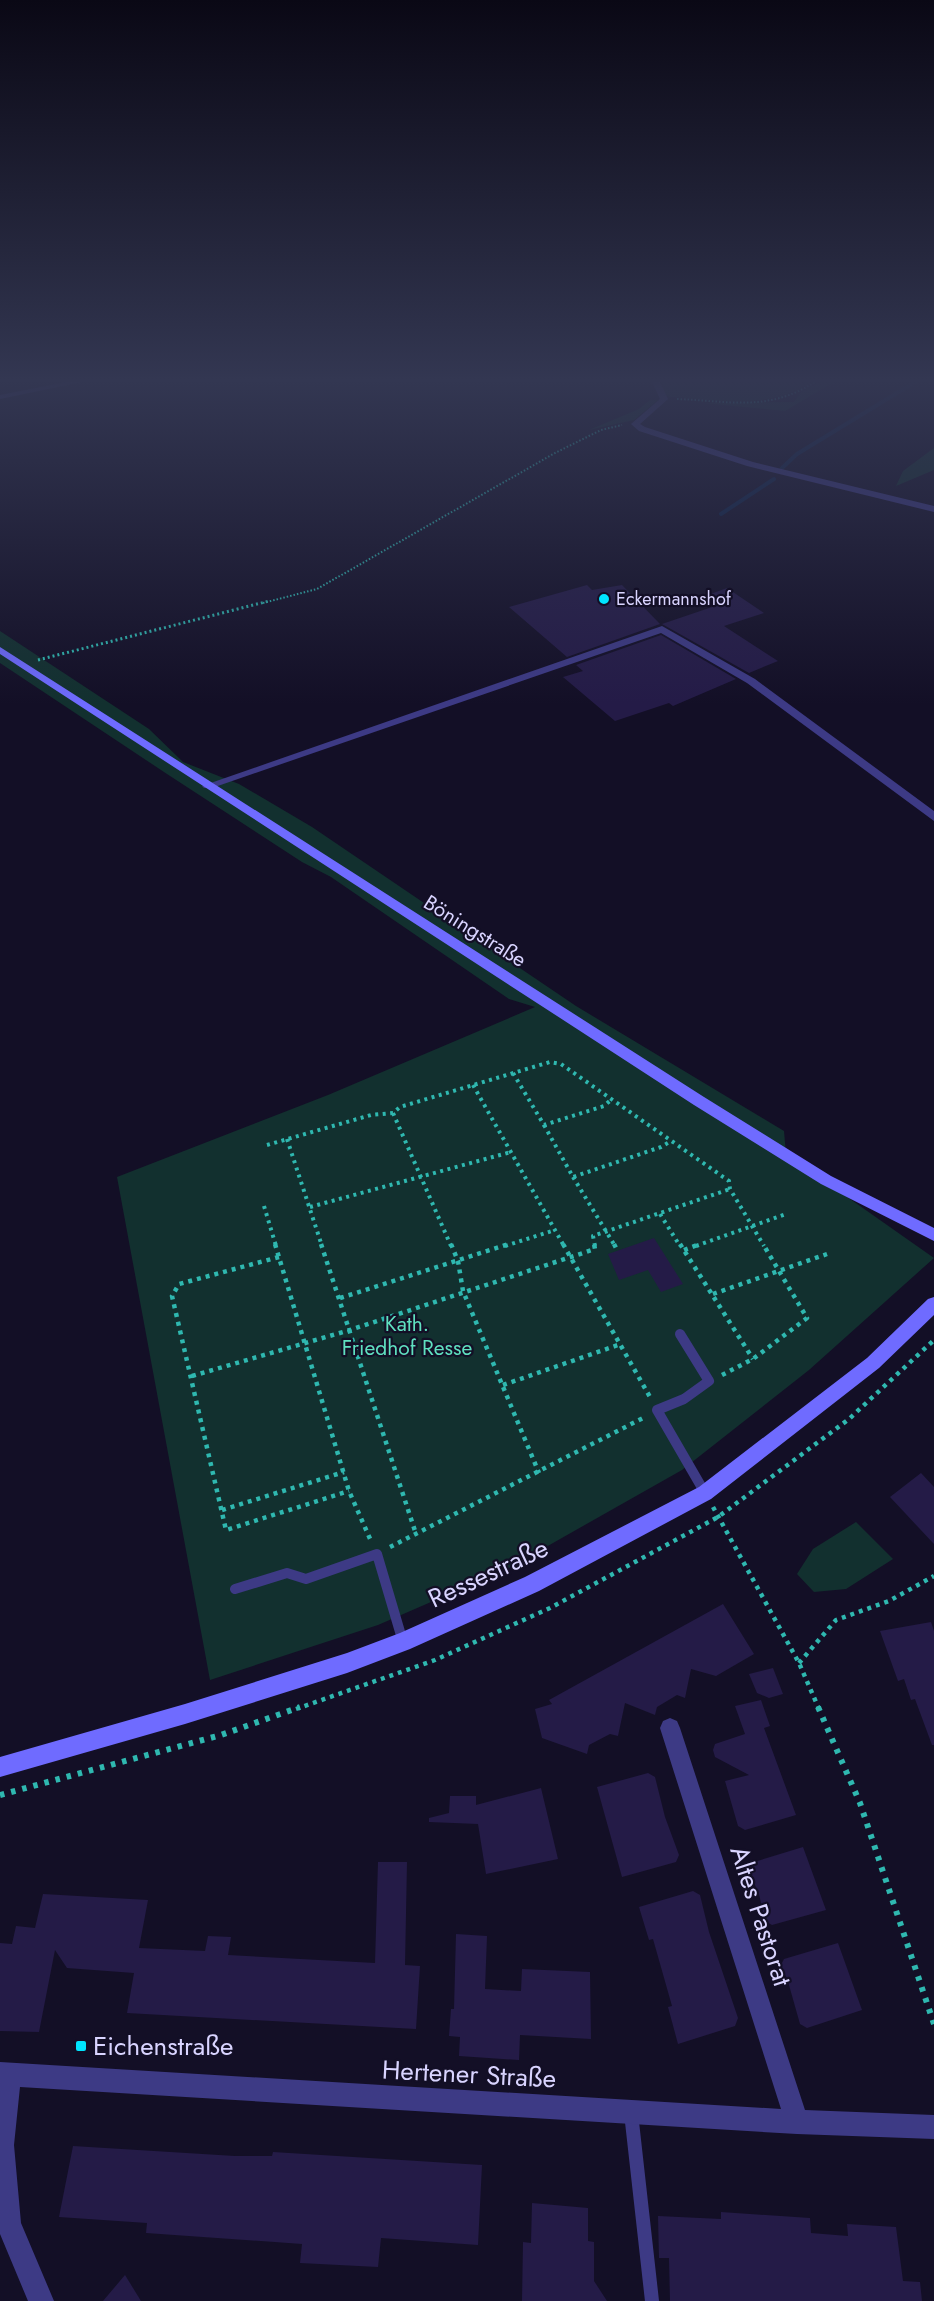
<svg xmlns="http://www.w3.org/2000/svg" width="934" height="2301" font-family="Jost,sans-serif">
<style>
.green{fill:#12302f}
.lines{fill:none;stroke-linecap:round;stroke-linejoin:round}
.stream{stroke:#0c2248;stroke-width:4}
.building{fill:#241b47}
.path-far4{stroke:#2fb8b0;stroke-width:2;stroke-dasharray:1.5 2;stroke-linecap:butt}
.path-far3{stroke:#2fb8b0;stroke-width:3;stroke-dasharray:2 3;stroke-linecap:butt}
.path-far2{stroke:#2fb8b0;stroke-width:4;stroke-dasharray:3 4.5;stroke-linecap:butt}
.path-far1{stroke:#2fb8b0;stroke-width:4.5;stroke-dasharray:4 5;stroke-linecap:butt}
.path{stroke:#2fb8b0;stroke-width:6;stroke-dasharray:4.5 7;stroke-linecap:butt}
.service-far1{stroke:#3d3a85;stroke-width:10}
.service{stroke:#3d3a85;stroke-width:14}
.minor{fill:#3d3a85;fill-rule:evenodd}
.secondary{fill:#6f6bff;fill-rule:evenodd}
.poi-dot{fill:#00e5ff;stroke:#130f26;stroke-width:2}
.labels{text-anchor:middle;stroke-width:4.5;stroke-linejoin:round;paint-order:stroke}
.far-poi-label{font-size:18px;fill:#d9d4ff;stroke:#130f26;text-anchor:start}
.street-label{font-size:21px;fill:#d9d4ff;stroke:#130f26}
.park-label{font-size:21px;fill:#5fe0c0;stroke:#130f26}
.near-street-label{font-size:26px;fill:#d9d4ff;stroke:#130f26}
.near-poi-label{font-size:26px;fill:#d9d4ff;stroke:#130f26;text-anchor:start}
</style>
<rect width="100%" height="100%" fill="#130f26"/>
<!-- green -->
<g class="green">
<path d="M661,382H812C766,411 722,400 670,397L665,395Z"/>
<polygon points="820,382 834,382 785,411 704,403 794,402 801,392"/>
<polygon points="650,400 658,400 634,420 589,430 639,409"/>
<polygon points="934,448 934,470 896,486 903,471"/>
<polygon points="0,631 149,729 183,762 239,784 312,827 576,1006 784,1131 786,1154 934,1258 809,1370 682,1470 507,1569 378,1625 210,1680 117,1177 328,1095 535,1007 509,999 331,877 302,862 167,774 0,663"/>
<polygon points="856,1522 893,1559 846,1589 814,1592 797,1574 813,1549"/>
</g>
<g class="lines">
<!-- stream -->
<g class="stream">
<polyline points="782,468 797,454 915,382"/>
<polyline points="721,514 774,479"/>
</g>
</g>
<!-- building -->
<g class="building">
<polygon points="587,585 592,590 622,585 660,624 567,657 509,607"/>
<polygon points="727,588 764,613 724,626 778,661 749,673 662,624 718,605 705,596"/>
<polygon points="661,635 736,679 673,706 669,703 615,721 563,677 583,671 576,665"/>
<polygon points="654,1238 683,1284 661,1292 648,1270 619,1280 608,1254"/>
<polygon points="921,1473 934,1487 934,1544 890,1497"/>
<polygon points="723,1604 754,1654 716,1676 691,1669 685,1698 677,1695 657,1707 655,1715 625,1703 618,1736 610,1734 589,1745 587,1754 542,1738 535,1709 552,1704 549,1700"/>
<polygon points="931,1622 934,1631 934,1745 932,1745 915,1699 911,1700 904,1679 898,1681 880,1631"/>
<polygon points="773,1668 783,1694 769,1698 757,1693 749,1674"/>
<polygon points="761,1700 770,1726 764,1728 796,1815 745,1830 738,1826 725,1781 749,1775 715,1757 713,1750 715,1744 745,1734 735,1706"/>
<polygon points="648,1773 655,1777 665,1817 679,1855 676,1862 622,1877 597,1787"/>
<polygon points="541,1788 558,1859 486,1874 478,1824 429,1822 429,1818 449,1813 450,1796 476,1796 476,1805"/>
<polygon points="803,1847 826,1910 772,1925 765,1921 759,1894 748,1869 751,1863"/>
<polygon points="378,1862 407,1862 405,1965 420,1966 416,2029 127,2013 134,1973 67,1968 55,1950 39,2032 0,2031 0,1943 12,1944 16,1926 35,1928 43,1894 148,1900 139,1948 205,1951 208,1936 231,1937 228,1955 375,1963"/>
<polygon points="693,1891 700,1895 709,1932 738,2018 735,2026 678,2044 668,2007 672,2006 653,1939 649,1940 639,1907"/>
<polygon points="456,1934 487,1936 485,1989 521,1991 522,1969 590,1972 591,2039 520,2035 519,2060 459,2056 460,2037 449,2036 451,2009 454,2009"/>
<polygon points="838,1943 862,2010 807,2028 800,2024 787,1978 780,1967 784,1959"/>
<polygon points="73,2146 235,2156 272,2156 273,2152 482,2165 478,2245 381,2238 378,2267 300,2263 302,2244 146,2233 147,2223 59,2217"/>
<polygon points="532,2203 588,2208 588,2241 594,2242 594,2281 607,2301 522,2301 523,2242 531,2243"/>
<polygon points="721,2212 810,2218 811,2233 848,2236 847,2224 896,2227 903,2281 920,2282 922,2301 670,2301 669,2258 659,2258 658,2216 721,2219"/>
<polygon points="125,2275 141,2301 103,2301"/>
</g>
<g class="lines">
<!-- path-far4 -->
<g class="path-far4">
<path d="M677,399C730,401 768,412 815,382"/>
<polyline points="263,603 317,589 555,453 601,430 622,425"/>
</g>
<!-- path-far3 -->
<polyline class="path-far3" points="38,660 269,601"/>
<!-- path-far2 -->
<g class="path-far2">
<polyline points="513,1073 544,1125 604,1106 612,1099"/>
<polyline points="473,1085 564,1246"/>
<polyline points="393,1113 451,1246"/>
<polyline points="544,1125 573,1177 661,1147 671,1141"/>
<polyline points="287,1139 322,1246"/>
<polyline points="267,1145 371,1115 393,1113 400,1107 550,1062 561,1064 729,1181 730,1189 764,1246"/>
<polyline points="573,1177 615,1246"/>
<polyline points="264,1206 276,1246"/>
<polyline points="310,1207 511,1152"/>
<polyline points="660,1214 680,1246"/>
<polyline points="505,1246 555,1230"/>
<polyline points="595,1246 593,1236 730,1189"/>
<polyline points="696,1246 786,1214"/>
</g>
<!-- path-far1 -->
<g class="path-far1">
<polyline points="275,1244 349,1491 371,1541"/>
<polyline points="321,1244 416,1534"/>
<polyline points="451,1244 458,1261 463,1291 539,1473"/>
<polyline points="563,1244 650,1397"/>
<polyline points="614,1244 616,1248"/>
<polyline points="680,1244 753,1359"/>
<polyline points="684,1250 700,1244"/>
<polyline points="279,1257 179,1284 172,1296 226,1530 349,1491"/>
<polyline points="713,1294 827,1254"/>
<polyline points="340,1298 509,1244"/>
<polyline points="722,1375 753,1359 807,1318 763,1244"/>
<polyline points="192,1376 350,1330 595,1249 594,1244"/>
<polyline points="503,1385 618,1345"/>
<polyline points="713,1507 799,1663 819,1709"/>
<polyline points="222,1510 344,1472"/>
<polyline points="390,1547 645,1417"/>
<polyline points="799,1663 836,1620 889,1601 934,1576"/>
<polyline points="296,1709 435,1660 550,1608 718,1517 849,1419 934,1340"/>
</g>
<!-- path -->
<g class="path">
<polyline points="818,1707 860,1803 934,2024"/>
<polyline points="0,1795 221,1735 300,1707"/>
</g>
<!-- service-far1 -->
<g class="service-far1">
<polyline points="680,1334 709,1381 684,1399 657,1410 705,1493"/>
<polyline points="235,1589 287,1573 306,1579 377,1554 403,1642"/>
</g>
<!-- service -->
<polyline class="service" points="631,2113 652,2301"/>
<!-- minor -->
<g class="minor">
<polygon points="66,382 82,382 0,399 0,395"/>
<polygon points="652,382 660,382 668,399 640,424 645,427 753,462 934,506 934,512 747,466 639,431 631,424 660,399"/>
<polygon points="662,626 755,679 934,811 934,821 747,683 661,633 212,788 204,788 202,786"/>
<polygon points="670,1718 677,1721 680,1728 805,2110 934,2115 934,2139 797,2134 20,2087 14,2145 21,2223 54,2301 28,2301 0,2234 0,2062 781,2109 660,1728 663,1721"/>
</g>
<!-- secondary -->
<g class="secondary">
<polygon points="0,647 704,1097 831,1176 934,1228 934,1241 821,1184 694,1105 0,654"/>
<polygon points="934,1297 934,1315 879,1368 711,1499 539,1591 410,1649 347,1673 185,1724 0,1777 0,1757 185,1704 347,1653 400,1633 525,1577 699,1487 867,1358 928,1299"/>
</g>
</g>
<!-- sky -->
<linearGradient id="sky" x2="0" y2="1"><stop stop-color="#0a0815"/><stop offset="0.54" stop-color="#333752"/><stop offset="1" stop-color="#333752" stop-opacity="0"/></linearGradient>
<rect width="934" height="704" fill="url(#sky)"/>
<!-- markers -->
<g class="poi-dot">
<circle cx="604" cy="599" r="6"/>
<rect x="75" y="2040" width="12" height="12" rx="3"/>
</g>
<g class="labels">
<!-- far-poi labels -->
<g class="far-poi-label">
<text x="616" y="605">Eckermannshof</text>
</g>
<!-- street labels -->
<g class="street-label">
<text transform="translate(475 931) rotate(32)" y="7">Böningstraße</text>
</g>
<!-- park labels -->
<g class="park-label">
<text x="407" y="1331">Kath.<tspan x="407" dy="24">Friedhof Resse</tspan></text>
</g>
<!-- near-street labels -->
<g class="near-street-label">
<text transform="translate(488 1573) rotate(-25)" y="9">Ressestraße</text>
<text transform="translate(761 1916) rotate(72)" y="9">Altes Pastorat</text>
<text transform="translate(469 2074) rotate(3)" y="9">Hertener Straße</text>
</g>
<!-- near-poi labels -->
<g class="near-poi-label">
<text x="93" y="2055">Eichenstraße</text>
</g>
</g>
</svg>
